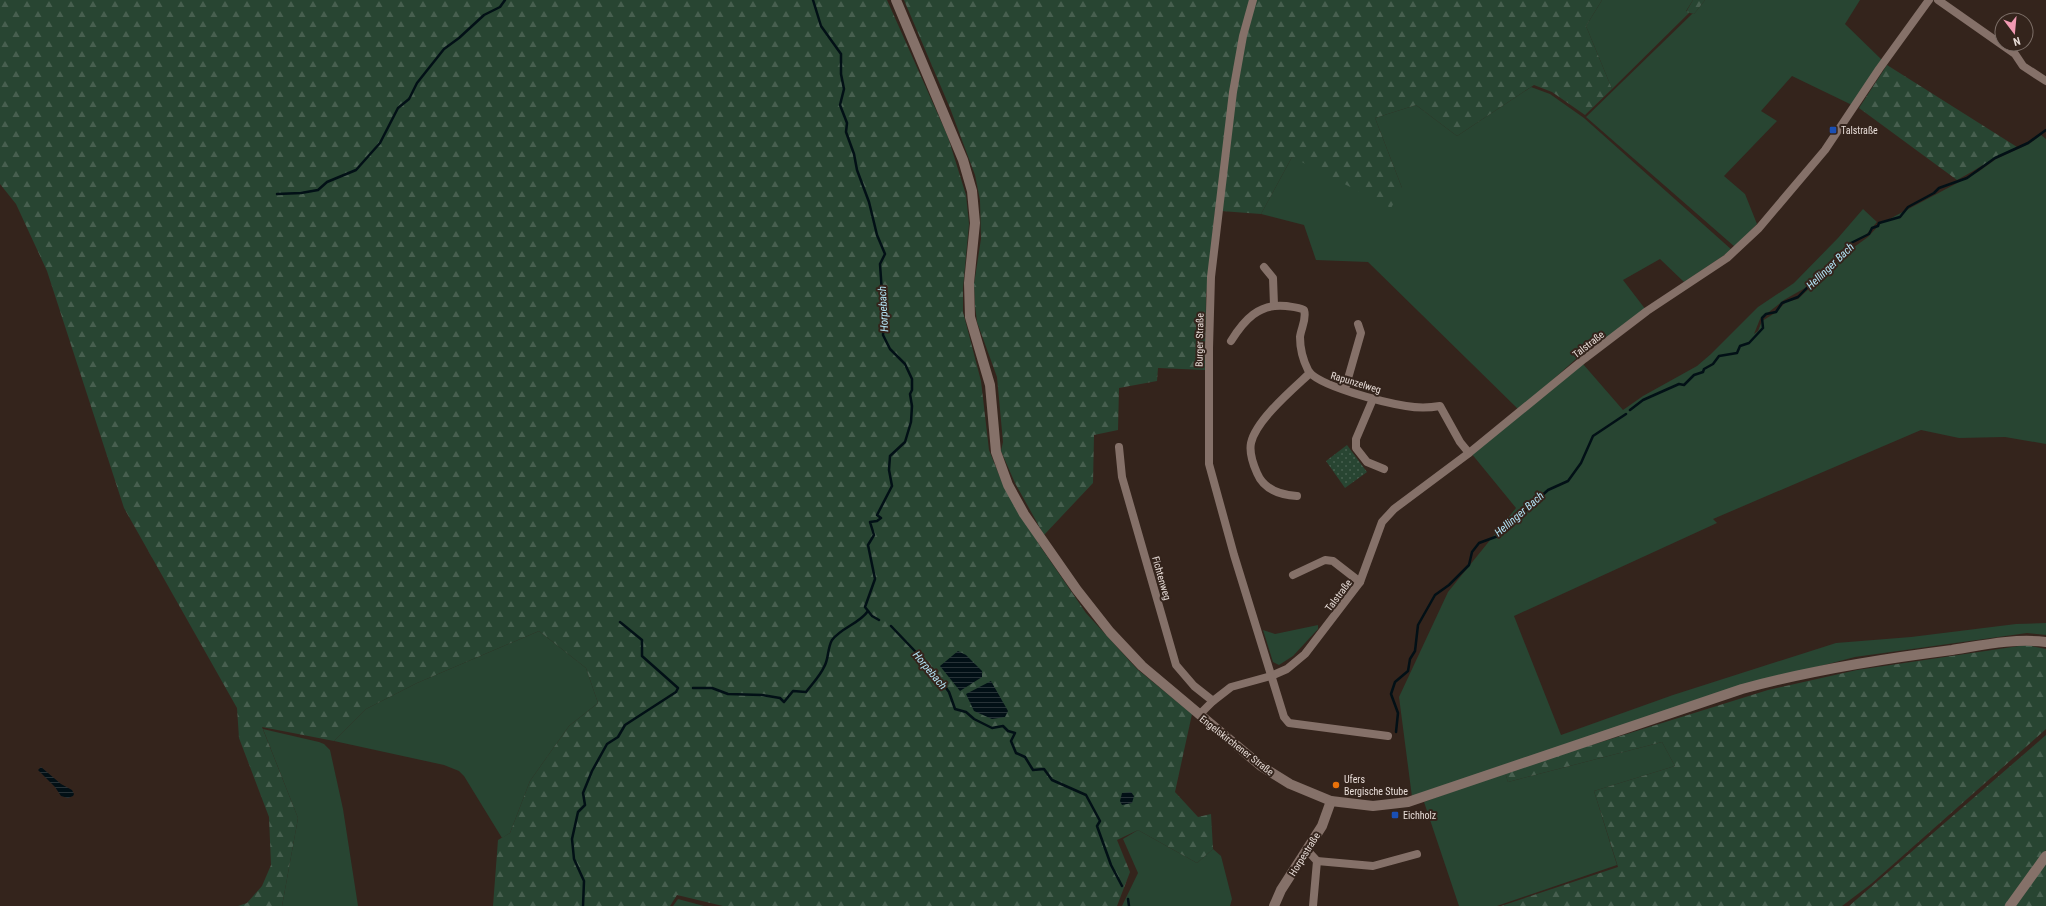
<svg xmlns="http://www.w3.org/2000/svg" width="2046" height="906" font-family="'Roboto Condensed',sans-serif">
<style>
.grass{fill:#284532}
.forest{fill:url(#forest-firs)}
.park{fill:url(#park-dots)}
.water{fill:url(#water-rules)}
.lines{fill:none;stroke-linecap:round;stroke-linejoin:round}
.stream{stroke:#021016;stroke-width:2.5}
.minor{stroke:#857169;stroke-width:8}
.tertiary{stroke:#857169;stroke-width:10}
.transit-dot{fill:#1a4fb4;stroke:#34241c;stroke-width:1.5}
.food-dot{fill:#e8710a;stroke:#34241c;stroke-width:1.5}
.labels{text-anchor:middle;stroke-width:4;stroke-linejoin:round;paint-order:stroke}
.poi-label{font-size:10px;fill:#e7dcd7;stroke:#34241c;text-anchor:start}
.street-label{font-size:10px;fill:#e7dcd7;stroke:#34241c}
.water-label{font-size:11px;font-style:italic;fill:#b3e4f7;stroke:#34241c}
</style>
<defs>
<pattern id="forest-firs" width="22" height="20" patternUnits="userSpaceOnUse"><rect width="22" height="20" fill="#284532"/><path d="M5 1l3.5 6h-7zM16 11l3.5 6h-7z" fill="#475f4f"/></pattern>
<pattern id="park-dots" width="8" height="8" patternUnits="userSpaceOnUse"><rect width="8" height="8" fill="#284532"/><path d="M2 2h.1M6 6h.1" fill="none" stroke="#475f4f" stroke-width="1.8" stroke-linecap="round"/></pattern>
<pattern id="water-rules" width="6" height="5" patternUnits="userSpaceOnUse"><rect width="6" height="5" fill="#021016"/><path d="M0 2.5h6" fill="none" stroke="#273237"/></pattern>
</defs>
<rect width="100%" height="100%" fill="#34241c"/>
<!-- grass -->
<g class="grass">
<polygon points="1602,0 1693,0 1686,11 1689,13 1612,89 1586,26"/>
<polygon points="1705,0 1860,0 1845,24 1882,60 1852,105 1792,76 1761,111 1777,121 1724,176 1745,194 1757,224 1735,247 1586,117 1692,14 1694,14"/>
<polygon points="1531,87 1550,94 1584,118 1732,250 1684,282 1660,259 1623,280 1646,310 1577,358 1519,410 1368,262 1316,260 1304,225 1261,214 1292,157 1402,188 1375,118 1416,105 1457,136"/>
<polygon points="2041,135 2046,139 2046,444 2005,437 1959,438 1921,430 1713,519 1717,523 1514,616 1561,735 1673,695 1836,643 1911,637 2016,624 2046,623 2046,635 2027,633 1855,657 1770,679 1412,797 1399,697 1448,592 1516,508 1471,453 1583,364 1623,410 1643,396 1697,366 1711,354 1758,307 1794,283 1838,238 1863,209 1877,222 1865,236 1847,246 1805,288 1784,300 1760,319 1754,334 1758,331 1762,321 1775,313 1786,302 1798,299 1850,250 1868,237 1880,224 1978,172 1996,159 2029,144"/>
<polygon points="1318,625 1318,629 1293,656 1279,665 1273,662 1263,630 1275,634"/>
<polygon points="539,631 586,668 598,703 569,726 530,781 510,833 502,838 464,776 459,771 444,765 334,741 366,709 417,683"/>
<polygon points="263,729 319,742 324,744 330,750 343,809 358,906 282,906 298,818"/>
<polygon points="1662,742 1675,766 1594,791 1617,865 1497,906 1459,906 1424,802 1505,772 1508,782"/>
<polygon points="1138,830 1197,863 1213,849 1221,856 1232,899 1230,906 1122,906 1138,873 1123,839"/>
<polygon points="678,899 704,906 673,906"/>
</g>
<!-- forest -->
<g class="forest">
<polygon points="0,0 887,0 948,137 966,195 969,224 963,288 963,312 981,381 989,450 1004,487 1040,546 1086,613 1137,669 1192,714 1175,792 1198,817 1211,814 1213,849 1197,863 1138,830 1117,840 1130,872 1117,906 723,906 677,895 670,906 493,906 498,840 510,833 530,781 569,726 598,703 586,668 539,631 417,683 366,709 334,741 262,727 298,818 282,906 238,906 247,903 262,886 271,865 269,817 239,738 237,708 124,508 47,271 16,204 0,184"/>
<polygon points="904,0 1250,0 1215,211 1206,296 1205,370 1158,368 1157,381 1119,388 1118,430 1094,435 1093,483 1044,535 1015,483 1001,451 1003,442 997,377 977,322 975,306 974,284 981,239 980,200 975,175 950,108"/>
<polygon points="1254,0 1602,0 1586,26 1612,89 1585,115 1552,92 1534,85 1457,136 1416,105 1375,118 1402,188 1391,208 1292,157 1261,214 1221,211 1238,77"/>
<polygon points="1693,0 1705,0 1694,14 1686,12"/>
<path d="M1887,65L2017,147C1996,156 1978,169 1957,180L1859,108Z"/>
<polygon points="2026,645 2046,649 2046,729 1871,884 1842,906 1501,906 1618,867 1594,791 1675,766 1662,742 1508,782 1505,772 1768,690 1857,670"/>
<polygon points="2046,735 2046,850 2005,906 1849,906"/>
<polygon points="2046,863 2046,906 2015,906"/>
</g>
<!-- park -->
<polygon class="park" points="1347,445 1367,472 1345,488 1326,461"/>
<!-- water -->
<g class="water">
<polygon points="958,651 966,655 982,671 982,677 960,691 940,666"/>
<polygon points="991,681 1008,711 1005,717 992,719 974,711 966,694"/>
<polygon points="41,767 61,784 72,790 74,794 73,796 68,798 61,796 55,787 38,770"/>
<polygon points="1131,792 1134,796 1132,803 1122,805 1120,801 1122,793"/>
</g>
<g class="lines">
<!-- stream -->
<g class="stream">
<polyline points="813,0 821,26 841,54 841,74 844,89 840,105 847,123 846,132 854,154 857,170 869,202 877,235 885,254 880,264 884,322 883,335 890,349 905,364 912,379 912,390 910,394 912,406 911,422 905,442 890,456 889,470 892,486 877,515 881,518 877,521 870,522 874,535 868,545 875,579 865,607 872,616 879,620"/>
<polyline points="277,194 301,193 318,190 327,182 356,170 380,143 398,108 409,99 417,83 444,49 459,38 484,15 500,7 505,0"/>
<polyline points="1630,410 1643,400 1679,384 1684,385 1694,375 1703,372 1704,369 1713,364 1719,356 1737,353 1740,346 1749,343 1763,328 1762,318 1766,314 1776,312 1782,303 1798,297 1835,259 1842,255 1851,243 1869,234 1872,228 1878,226 1879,223 1900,217 1908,207 1934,193 1939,188 1967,178 1995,158 2028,143 2046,130"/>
<polyline points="891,626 932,669 949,692 955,709 966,712 974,719 992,728 1003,726 1008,731 1015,733 1011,741 1016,753 1025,757 1033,770 1044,769 1052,780 1086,795 1100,821 1097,826 1111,865 1122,886"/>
<path d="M693,688H712L728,694L762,695L780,698L784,702L793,691L806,692C812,684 820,676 824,667C829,659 827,649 832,640C842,627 859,624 868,611"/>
<polyline points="1396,732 1398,713 1391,694 1395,682 1408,671 1410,659 1415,651 1418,625 1435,595 1449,585 1469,565 1472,552 1479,543 1498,536 1548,490 1568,481 1581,463 1593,436 1626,414"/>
<polyline points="1128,899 1129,906"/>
<polyline points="583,906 584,881 574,859 572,839 578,812 585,805 583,793 592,771 607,744 618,737 625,725 676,692 678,688 642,656 642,640 620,622"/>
</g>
<!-- minor -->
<g class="minor">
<polyline points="1253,0 1243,36 1233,92 1211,277 1209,348 1209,464 1234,555 1284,717 1289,723 1388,736"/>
<polyline points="1938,0 2015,54 2023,66 2046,81"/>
<polyline points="1264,267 1273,278 1274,305"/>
<path d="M1231,341C1244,320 1259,303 1286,306C1292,307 1298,307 1304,310C1307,319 1301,328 1300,337C1300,348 1303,360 1308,370C1316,386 1387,403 1406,406C1417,408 1429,408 1440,406L1460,442L1469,453"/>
<polyline points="1345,389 1361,333 1358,324"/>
<polyline points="1373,399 1356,439 1356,448 1367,462 1384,469"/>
<polyline points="1119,447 1122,477 1176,665 1194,686 1213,701"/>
<path d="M1297,496C1280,495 1264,490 1257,473C1253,464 1249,453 1251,443C1256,420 1293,389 1310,373"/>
<polyline points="1293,575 1325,560 1333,561 1360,582"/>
<polyline points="1199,715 1213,701 1231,687 1271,676 1287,669 1305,654 1360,582 1382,522 1394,509 1469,453 1584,359 1647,311 1727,258 1759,228 1825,150 1879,69 1929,0"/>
<polyline points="1307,850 1317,861 1313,906"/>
<polyline points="1317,861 1373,866 1417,854"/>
</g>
<!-- tertiary -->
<g class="tertiary">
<path d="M896,0L963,160L972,191L975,223L969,283L970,317L990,385L996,452L1008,485L1024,514L1077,590L1110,632L1142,666L1261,766L1290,784L1331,801L1373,806L1408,802L1742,689C1811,670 1881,659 1952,650C1983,645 2015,638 2046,642"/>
<polyline points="1274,906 1281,890 1322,826 1331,801"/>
<polyline points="2010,906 2046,856"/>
</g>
</g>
<!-- markers -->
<g class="transit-dot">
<rect x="1829" y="126" width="8" height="8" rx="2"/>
<rect x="1391" y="811" width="8" height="8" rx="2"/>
</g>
<circle class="food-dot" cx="1336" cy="785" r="4"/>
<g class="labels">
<!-- poi labels -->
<g class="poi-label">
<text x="1841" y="134">Talstraße</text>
<text x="1344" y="783">Ufers<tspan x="1344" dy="12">Bergische Stube</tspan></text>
<text x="1403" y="819">Eichholz</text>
</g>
<!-- street labels -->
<g class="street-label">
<text transform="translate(1199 340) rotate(-89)" y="4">Burger Straße</text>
<text transform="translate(1588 344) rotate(-38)" y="4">Talstraße</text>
<text transform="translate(1356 382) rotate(17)" y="4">Rapunzelweg</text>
<text transform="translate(1162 578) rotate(74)" y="4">Fichtenweg</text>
<text transform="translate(1338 595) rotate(-53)" y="4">Talstraße</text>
<text transform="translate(1237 745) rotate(38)" y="4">Engelskirchener Straße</text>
<text transform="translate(1304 854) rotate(-58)" y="4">Horpestraße</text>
</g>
<!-- water labels -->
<g class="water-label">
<text transform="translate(1830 266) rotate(-44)" y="4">Hellinger Bach</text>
<text transform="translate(883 309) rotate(-93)" y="4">Horpebach</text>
<text transform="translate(1519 514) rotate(-41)" y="4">Hellinger Bach</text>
<text transform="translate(930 670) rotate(50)" y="4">Horpebach</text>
</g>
</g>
<!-- north arrow -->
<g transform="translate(2014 32) rotate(164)"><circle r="19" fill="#34241c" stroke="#7c6e67"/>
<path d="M0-3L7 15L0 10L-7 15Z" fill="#f19ab3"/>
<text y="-6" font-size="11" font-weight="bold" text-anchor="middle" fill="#e7dcd7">N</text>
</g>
</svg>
